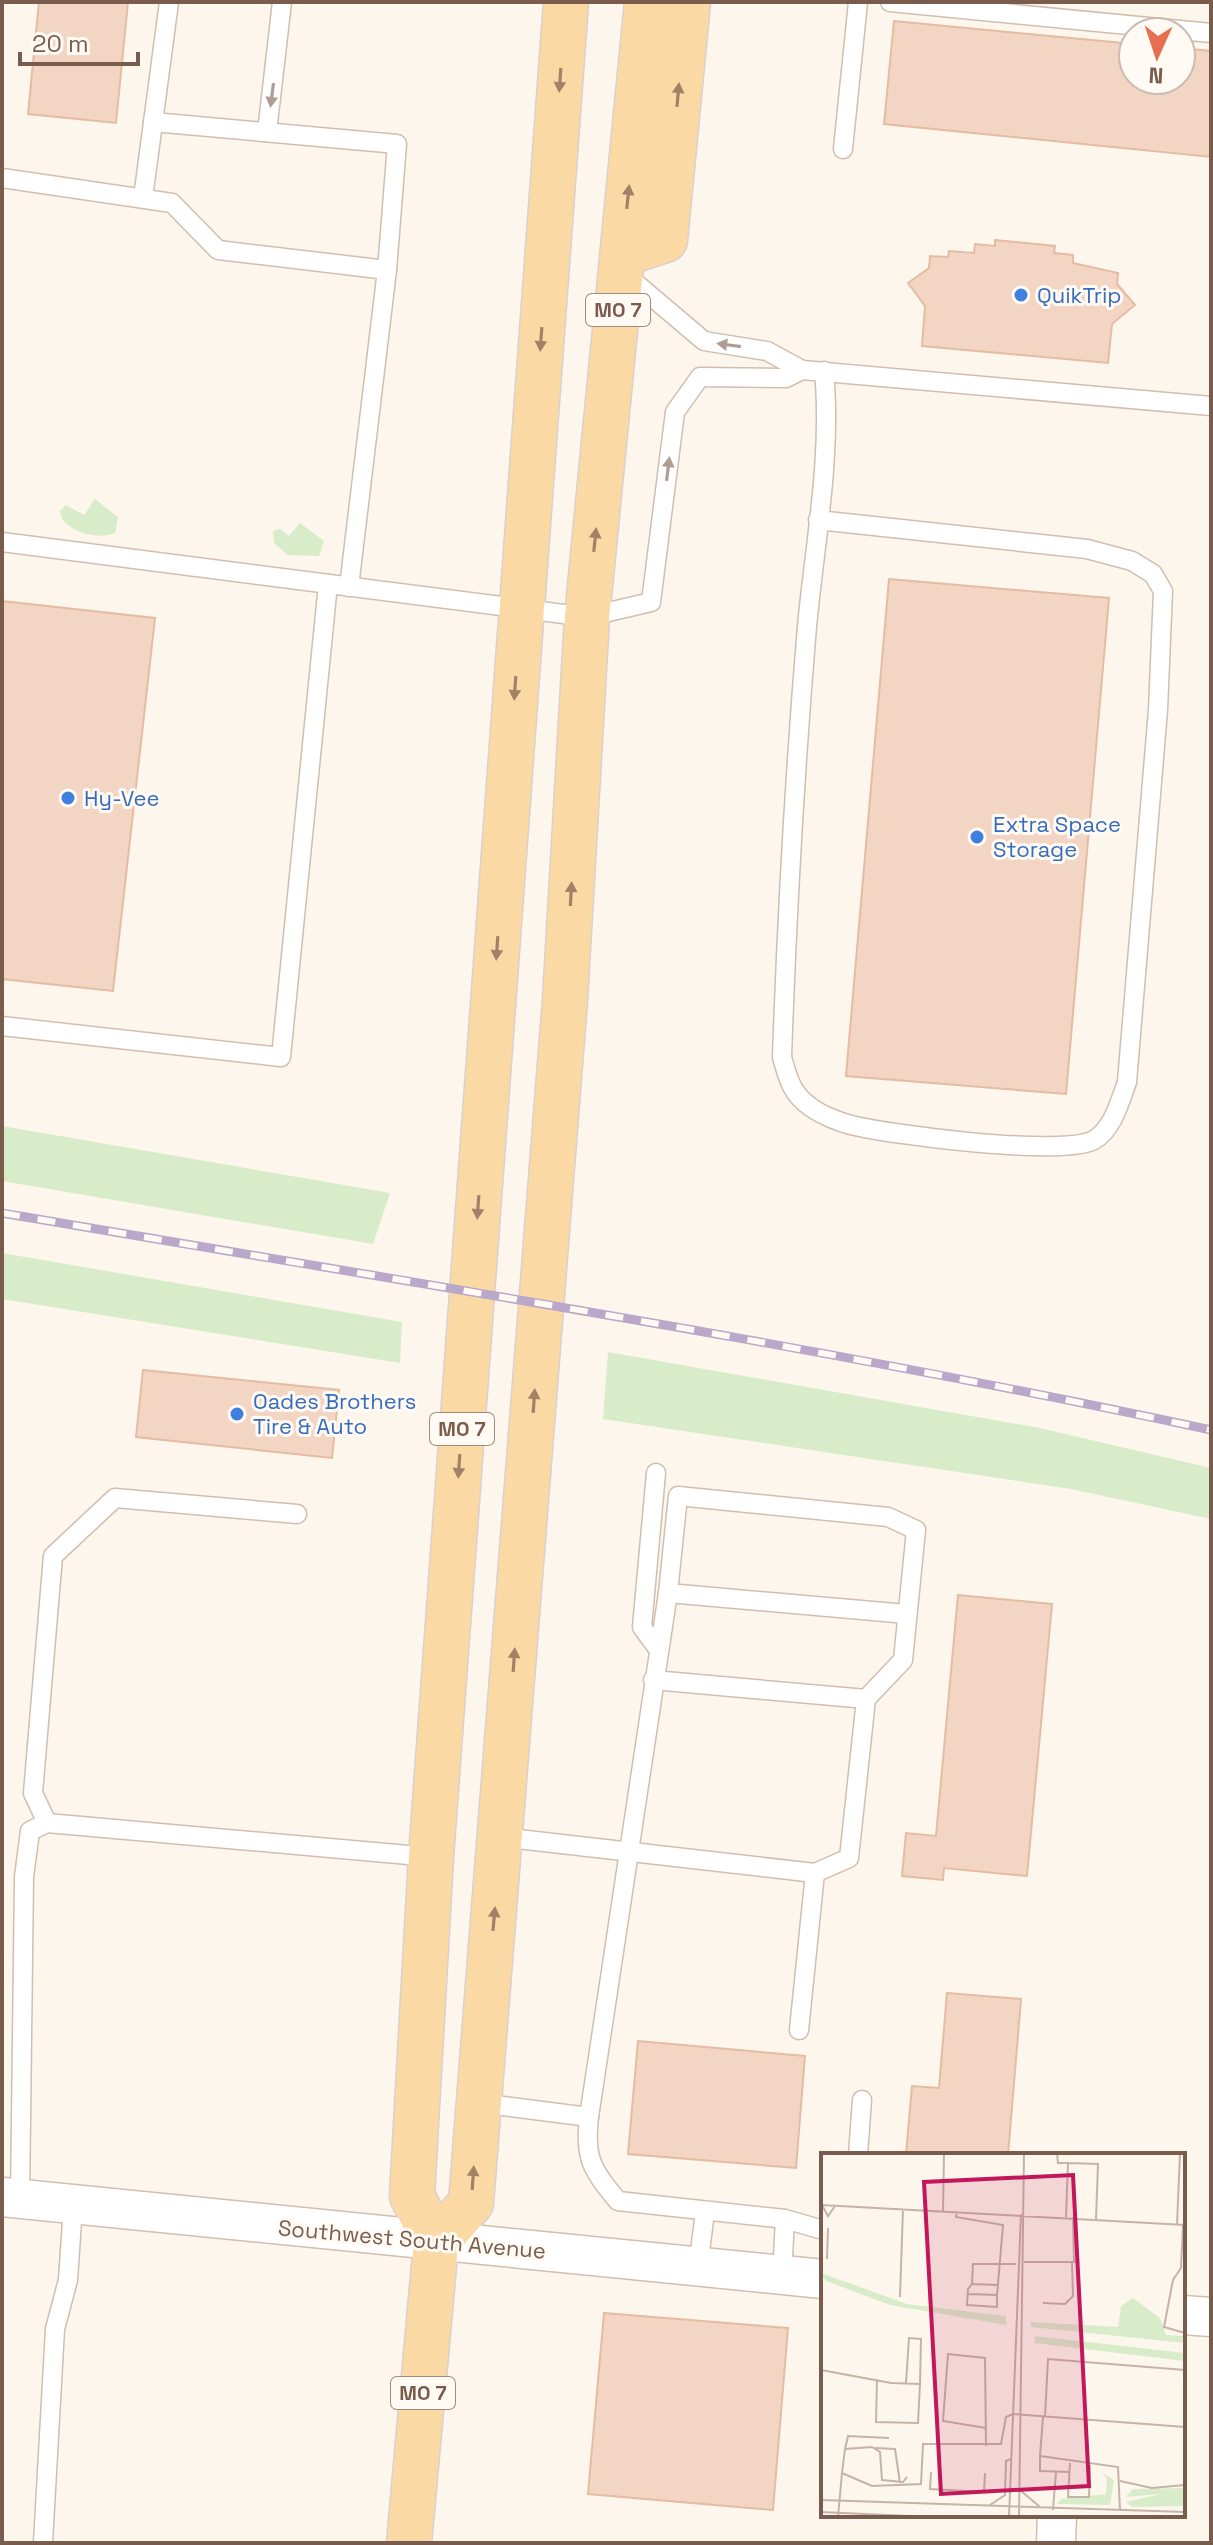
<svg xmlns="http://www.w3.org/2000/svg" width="1213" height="2545" font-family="'Space Grotesk',sans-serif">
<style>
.green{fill:#d8ecc9}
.building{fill:#f3d5c3;stroke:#e6bba3;stroke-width:2}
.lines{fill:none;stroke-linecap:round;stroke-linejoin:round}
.service-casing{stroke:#d1beb0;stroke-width:21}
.minor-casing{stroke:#d1beb0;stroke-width:41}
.primary-casing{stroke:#dad1cd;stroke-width:47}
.service{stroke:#fff;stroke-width:18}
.minor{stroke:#fff;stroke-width:38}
.primary{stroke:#fbd9a5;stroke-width:44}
.rail-casing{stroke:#b9a8c9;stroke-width:9}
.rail{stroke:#fffaf3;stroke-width:6;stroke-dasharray:18;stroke-linecap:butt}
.oneway{fill:#a18267}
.oneway2{fill:#af9d94}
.shop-dot{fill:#3f7fe0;stroke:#fffaf3;stroke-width:3}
.labels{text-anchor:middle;stroke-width:6;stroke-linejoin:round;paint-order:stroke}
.shield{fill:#fffaf3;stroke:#a28b7f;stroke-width:2}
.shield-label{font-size:20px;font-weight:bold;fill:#7a5c4d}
.shop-label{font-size:22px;fill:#366cbe;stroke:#fffaf3;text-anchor:start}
.street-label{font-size:22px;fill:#7a5c4d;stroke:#fffaf3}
.inset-road{fill:none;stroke:#c5b3a7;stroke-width:2}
.view{fill:#c2185b;fill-opacity:0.15;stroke:#c2185b;stroke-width:4}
.inset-edge{fill:none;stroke:#7a5c4d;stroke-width:4}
</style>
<rect width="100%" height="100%" fill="#fdf6ec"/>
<!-- green -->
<g class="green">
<path d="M95,499L118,517L115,533C98,540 73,533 62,519L60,511L66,505L84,515Z"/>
<polygon points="300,523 324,541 319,556 288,555 274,543 273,531 280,529 289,536"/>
<polygon points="2,1126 390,1193 373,1244 2,1181"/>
<polygon points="2,1253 402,1322 400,1363 2,1299"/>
<polygon points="608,1352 1040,1428 1211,1468 1211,1519 1071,1489 603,1419"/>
</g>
<!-- building -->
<g class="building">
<polygon points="39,2 128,2 116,123 28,114"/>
<polygon points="894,21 1133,44 1133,80 1181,80 1181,48 1211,51 1211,157 884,124"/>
<polygon points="995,240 1055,246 1054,253 1073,255 1073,263 1118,273 1117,284 1135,305 1112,324 1108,363 922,346 925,306 908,283 929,268 930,256 948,257 949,251 974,253 975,244 995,246"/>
<polygon points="889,579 1109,598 1066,1094 846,1076"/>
<polygon points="2,601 155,618 113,991 2,979"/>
<polygon points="143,1370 339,1390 332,1458 136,1437"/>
<polygon points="958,1595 1052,1604 1027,1876 944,1868 943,1880 902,1876 906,1833 936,1836"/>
<polygon points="947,1993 1021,1999 1008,2155 906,2155 912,2086 939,2088"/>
<polygon points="638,2041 805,2056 796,2168 628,2154"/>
<polygon points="604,2313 788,2328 773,2510 588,2494"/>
</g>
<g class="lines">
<!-- service casing -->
<g class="service-casing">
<g id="service">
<polyline points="890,2 1211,33"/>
<polyline points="153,122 397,144 387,270"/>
<polyline points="267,132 282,2"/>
<polyline points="843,149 858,2"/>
<polyline points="2,178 172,203 218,250 387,270 349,587"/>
<polyline points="143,198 169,2"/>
<polyline points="626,275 704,341 767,351 802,370 1211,406"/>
<path d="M818,520L1087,549L1132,561L1153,574L1163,591L1158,710L1127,1082C1120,1101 1113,1129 1094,1140C1062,1157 891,1135 851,1125C839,1122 822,1115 812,1108C792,1095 788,1079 782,1057C787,913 795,770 807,626C815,542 832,456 824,371"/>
<polyline points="2,542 587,617 651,602 675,412 700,377 786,378 802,370"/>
<polyline points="2,1026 281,1057 328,584"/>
<polyline points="656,1473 642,1627 658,1649"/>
<path d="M668,1593L589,2117C584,2157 592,2171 618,2201L785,2219L823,2230"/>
<polyline points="653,1680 866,1699"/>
<polyline points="47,1823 33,1793 53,1556 115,1498 297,1514"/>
<polyline points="500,1837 815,1873 849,1858 866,1699 903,1660 916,1530 888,1517 678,1496 668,1593 907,1614"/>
<polyline points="799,2030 815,1873"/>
<polyline points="479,2103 589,2117"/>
<polyline points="858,2155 862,2100"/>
<polyline points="20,2200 24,1877 30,1831 47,1823 431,1857"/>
<polyline points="698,2267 705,2212"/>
<polyline points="782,2275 785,2219"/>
<polyline points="43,2543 55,2329 68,2280 73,2206"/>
</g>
</g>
<!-- minor casing -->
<g class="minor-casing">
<g id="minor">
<polyline points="2,2197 823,2279"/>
<polyline points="1183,2315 1211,2317"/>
<polyline points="1056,2543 1057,2515"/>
</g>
</g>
<!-- primary casing -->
<g class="primary-casing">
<g id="primary">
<polyline points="623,254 665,240 688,2"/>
<polyline points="436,2243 471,2203 565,1000 587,617 647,2"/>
<polyline points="409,2543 436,2243 412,2196 431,1857 566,2"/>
</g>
</g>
<!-- service -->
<use href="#service" class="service"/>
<!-- minor -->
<use href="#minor" class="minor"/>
<!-- primary -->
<use href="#primary" class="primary"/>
<!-- rail casing -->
<g class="rail-casing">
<path id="rail" d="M2,1213C406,1282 811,1344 1211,1430"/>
</g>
<!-- rail -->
<use href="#rail" class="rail"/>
</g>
<!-- one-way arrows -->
<defs><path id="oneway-solid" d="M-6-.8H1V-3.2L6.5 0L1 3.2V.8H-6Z" transform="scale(2)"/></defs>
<g class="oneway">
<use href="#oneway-solid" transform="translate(560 80) rotate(94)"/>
<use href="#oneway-solid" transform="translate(678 95) rotate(-85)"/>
<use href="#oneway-solid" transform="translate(628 197) rotate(-84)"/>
<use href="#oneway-solid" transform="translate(541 339) rotate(94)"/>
<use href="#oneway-solid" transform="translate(595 540) rotate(-84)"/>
<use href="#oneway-solid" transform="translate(515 688) rotate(94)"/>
<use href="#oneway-solid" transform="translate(571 894) rotate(-87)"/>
<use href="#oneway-solid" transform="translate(497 948) rotate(94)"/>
<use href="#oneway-solid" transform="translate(478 1207) rotate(94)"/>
<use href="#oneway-solid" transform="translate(534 1401) rotate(-86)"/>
<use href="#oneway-solid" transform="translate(459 1466) rotate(94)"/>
<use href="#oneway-solid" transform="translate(514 1660) rotate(-86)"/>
<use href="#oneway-solid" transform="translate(494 1919) rotate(-85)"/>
<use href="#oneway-solid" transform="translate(473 2178) rotate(-86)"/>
</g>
<g class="oneway2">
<use href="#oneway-solid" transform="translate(272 95) rotate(97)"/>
<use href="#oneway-solid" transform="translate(729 345) rotate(-172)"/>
<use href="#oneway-solid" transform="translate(668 469) rotate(-83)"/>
</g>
<!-- markers -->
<g class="shop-dot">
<circle cx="1021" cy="295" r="8"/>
<circle cx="68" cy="798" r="8"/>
<circle cx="977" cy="837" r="8"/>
<circle cx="237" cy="1414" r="8"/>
</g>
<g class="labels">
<!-- shield labels -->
<g class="shield">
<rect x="586" y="294" width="64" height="32" rx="6"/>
<rect x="430" y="1413" width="64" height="32" rx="6"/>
<rect x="391" y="2377" width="64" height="32" rx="6"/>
</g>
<g class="shield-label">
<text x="618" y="317">MO 7</text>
<text x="462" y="1436">MO 7</text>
<text x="423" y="2400">MO 7</text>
</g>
<!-- shop labels -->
<g class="shop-label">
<text x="1037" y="303">QuikTrip</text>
<text x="84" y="806">Hy-Vee</text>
<text x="993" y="832">Extra Space<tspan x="993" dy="25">Storage</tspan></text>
<text x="253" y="1409">Oades Brothers<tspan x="253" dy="25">Tire &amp; Auto</tspan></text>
</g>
<!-- street labels -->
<g class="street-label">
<text transform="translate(412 2239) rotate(5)" y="8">Southwest South Avenue</text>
</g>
</g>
<!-- overview -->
<g transform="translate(821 2153)">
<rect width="364" height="364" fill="#fdf6ec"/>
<path d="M0,120L86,151L185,163V172L69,152L5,128ZM312,145L339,165L345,182L364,183V190L210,174V169L297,174L300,153ZM214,183L364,200V208L213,190ZM280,319L293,327L289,352L236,351L240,346L285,341L286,325ZM364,335V353L311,354L305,349L340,341L305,344L312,336Z" fill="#d8ecc9"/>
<path class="inset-road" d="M236,0L237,10H247L245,64M247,10L277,11L275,66M0,52L364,72M1,52L7,63L14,53M122,58L123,0M136,59L135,64L182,72L176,142M356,72L359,0M362,72L360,115L352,127L343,174L364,180M6,106L7,75M203,109H253L252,64M151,131L177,132M147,141L176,142V154L146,152L147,136L151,131L152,111H195M79,144L82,56M222,150L244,151L252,143L251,110M0,217L70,230L99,231L100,186L88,185L85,230M56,226L55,269L97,270L99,231M222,264L219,303L297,314L299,358M224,264L227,206L364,217M165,275L122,268L127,201L164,205L165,293M54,295L74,296L79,330M24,296L27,283L68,285M219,303V318L249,319M249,310L247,344H268L269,312M110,319L109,336L163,339L164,320M21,320L24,296L51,294L59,299L61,327L82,329L86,324M299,328L331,335L364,332M199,337L219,354M0,347L364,359M169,352L184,342L185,308L190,306M232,357L235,319M0,359L110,364M17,364L21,320L51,333L100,331L102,291H180L185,264L192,261L364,274M188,364L200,61M198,364L203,0"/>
<path class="view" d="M252,22L268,333L120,341L103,29Z"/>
<rect width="364" height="364" class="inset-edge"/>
</g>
<!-- border -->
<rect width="1213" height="2545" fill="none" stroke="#7a5c4d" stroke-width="8"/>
<!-- north arrow -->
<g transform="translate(1157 56) rotate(183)"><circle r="38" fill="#fffaf3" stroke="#cabbb1" stroke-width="2"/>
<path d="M0-6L14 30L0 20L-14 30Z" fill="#e76f51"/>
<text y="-12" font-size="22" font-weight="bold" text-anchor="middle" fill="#7a5c4d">N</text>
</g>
<!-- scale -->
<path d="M20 52v12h118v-12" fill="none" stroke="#7a5c4d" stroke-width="4"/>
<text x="32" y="52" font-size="24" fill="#7a5c4d" stroke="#fffaf3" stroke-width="6" paint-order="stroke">20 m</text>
</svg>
